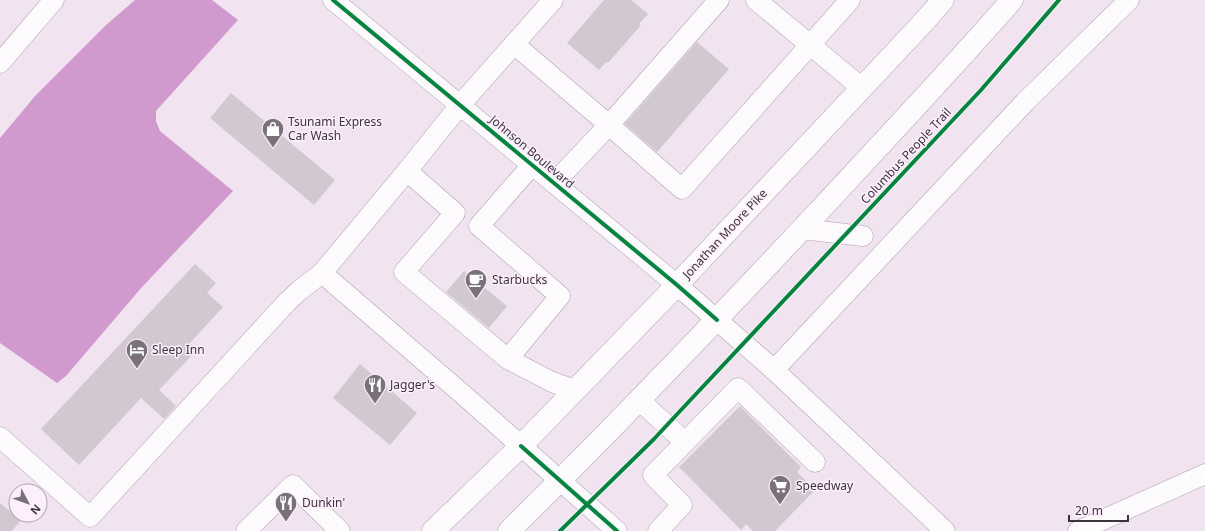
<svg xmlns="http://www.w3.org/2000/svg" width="1205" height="531" font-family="'Noto Sans',sans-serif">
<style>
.water{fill:#d19ace}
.building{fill:#d2c8d1}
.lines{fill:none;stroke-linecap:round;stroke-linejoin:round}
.minor-casing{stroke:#aca1ab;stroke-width:21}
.highway-casing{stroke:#aca1ab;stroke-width:23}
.minor{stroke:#fdfbfd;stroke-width:20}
.highway{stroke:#fdfbfd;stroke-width:22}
.cycleway-casing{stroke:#feeffd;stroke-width:6}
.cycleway{stroke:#00873e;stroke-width:4}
.labels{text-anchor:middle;stroke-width:3;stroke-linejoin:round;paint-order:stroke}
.poi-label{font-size:12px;fill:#3c333c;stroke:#feeffd;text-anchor:start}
.street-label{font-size:12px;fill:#3c333c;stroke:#feeffd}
</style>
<rect width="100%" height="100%" fill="#f1e4f0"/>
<!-- water -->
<polygon class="water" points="135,0 212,0 238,20 156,111 156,121 160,131 233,191 142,287 66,376 57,383 0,343 0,138 35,96 105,26"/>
<!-- building -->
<g class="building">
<polygon points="604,0 631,0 648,14 639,24 641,25 608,63 606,62 599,70 567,43"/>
<polygon points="697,42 729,69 657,152 625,124"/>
<polygon points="231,93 335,180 314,205 210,118"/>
<polygon points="195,264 216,283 207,293 223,307 190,343 197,350 159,390 176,406 164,419 141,398 79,465 41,429"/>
<polygon points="464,271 507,306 489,328 446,292"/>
<polygon points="360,364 417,413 390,445 333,398"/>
<polygon points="740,406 801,467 797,472 815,490 775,531 753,531 746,524 741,530 679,467"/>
<polygon points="0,503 21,520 12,531 0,531"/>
</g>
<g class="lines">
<!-- minor casing -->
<g class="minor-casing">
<g id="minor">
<polyline points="333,0 677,285 774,370 945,531"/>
<polyline points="756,0 862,88"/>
<polyline points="514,44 609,125 682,189 850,0"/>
<polyline points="0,63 54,0"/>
<polyline points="407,171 455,213 404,272 508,359 560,296 479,226 532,165"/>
<polyline points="554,183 609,125 719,0"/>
<polyline points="802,229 863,236"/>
<polyline points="322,273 467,398 617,531"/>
<polyline points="508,359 552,382 575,390"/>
<polyline points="774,370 1025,102 1129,0"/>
<polyline points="639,400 685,442"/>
<polyline points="0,437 90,517 287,302 300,290 322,273 407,171 460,105 553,0"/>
<polyline points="246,531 293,485 340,531"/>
<polyline points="658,531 682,505 653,475 738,388 815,462"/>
<polyline points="1078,531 1205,474"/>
</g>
</g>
<!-- highway casing -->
<g class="highway-casing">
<g id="highway">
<polyline points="433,531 521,446 677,285 921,25 943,0"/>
<path d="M509,531C615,427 717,320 818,212C883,142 949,72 1012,0"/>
</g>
</g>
<!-- minor -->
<use href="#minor" class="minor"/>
<!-- highway -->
<use href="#highway" class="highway"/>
<!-- cycleway casing -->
<g class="cycleway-casing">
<g id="cycleway">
<polyline points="333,0 677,285 717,320"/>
<polyline points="521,446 617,531"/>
<polyline points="560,531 654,439 681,410 981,90 1059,0"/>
</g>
</g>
<!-- cycleway -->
<use href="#cycleway" class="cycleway"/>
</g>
<!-- icons -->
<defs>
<g id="shop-pin" transform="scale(1.15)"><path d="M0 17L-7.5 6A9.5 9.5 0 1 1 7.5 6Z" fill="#7b717b" stroke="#feeffd"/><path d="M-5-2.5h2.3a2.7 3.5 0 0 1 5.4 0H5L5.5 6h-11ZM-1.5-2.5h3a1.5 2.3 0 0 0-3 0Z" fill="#fff"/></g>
<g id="cafe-pin" transform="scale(1.15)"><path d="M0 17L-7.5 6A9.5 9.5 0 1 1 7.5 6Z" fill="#7b717b" stroke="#feeffd"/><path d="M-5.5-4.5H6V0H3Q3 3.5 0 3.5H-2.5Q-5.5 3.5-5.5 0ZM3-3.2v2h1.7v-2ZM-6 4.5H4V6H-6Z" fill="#fff"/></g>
<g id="hotel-pin" transform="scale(1.15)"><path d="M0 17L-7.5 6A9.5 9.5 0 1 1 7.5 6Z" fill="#7b717b" stroke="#feeffd"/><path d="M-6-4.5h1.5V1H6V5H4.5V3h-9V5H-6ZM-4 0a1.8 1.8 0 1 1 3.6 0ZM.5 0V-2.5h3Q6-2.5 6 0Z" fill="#fff"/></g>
<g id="restaurant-pin" transform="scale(1.15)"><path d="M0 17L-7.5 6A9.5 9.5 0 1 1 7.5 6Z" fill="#7b717b" stroke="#feeffd"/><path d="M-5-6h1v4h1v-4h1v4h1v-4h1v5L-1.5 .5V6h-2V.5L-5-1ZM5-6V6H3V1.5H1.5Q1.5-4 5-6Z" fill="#fff"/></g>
<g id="supermarket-pin" transform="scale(1.15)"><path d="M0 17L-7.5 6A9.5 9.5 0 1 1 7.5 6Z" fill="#7b717b" stroke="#feeffd"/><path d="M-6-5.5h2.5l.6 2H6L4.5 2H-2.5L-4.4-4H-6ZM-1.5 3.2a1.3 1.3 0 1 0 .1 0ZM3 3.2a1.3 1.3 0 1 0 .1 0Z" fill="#fff"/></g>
</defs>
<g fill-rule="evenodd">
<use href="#shop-pin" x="273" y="129"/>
<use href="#cafe-pin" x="476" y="280"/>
<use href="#hotel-pin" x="137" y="350"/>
<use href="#restaurant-pin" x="375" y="385"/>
<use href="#supermarket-pin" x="780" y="486"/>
<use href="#restaurant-pin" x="286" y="503"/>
</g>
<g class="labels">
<!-- poi labels -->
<g class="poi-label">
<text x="288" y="126">Tsunami Express<tspan x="288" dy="14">Car Wash</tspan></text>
<text x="492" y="284">Starbucks</text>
<text x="152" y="354">Sleep Inn</text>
<text x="390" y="389">Jagger's</text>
<text x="796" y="490">Speedway</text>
<text x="302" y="507">Dunkin'</text>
</g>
<!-- street labels -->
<g class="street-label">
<text transform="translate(532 152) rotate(40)" y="4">Johnson Boulevard</text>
<text transform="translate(906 156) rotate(-47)" y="4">Columbus People Trail</text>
<text transform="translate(725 234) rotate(-47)" y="4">Jonathan Moore Pike</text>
</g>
</g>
<!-- north arrow -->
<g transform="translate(28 503) rotate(131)"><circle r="19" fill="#feeffd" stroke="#b0a4b0"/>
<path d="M0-3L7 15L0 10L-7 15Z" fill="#7b717b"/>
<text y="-6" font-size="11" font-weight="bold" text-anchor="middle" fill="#3c333c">N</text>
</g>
<!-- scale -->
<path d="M1069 515v6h59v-6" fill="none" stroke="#3c333c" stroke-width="2"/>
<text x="1075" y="515" font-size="12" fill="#3c333c" stroke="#feeffd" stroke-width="3" paint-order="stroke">20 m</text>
</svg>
